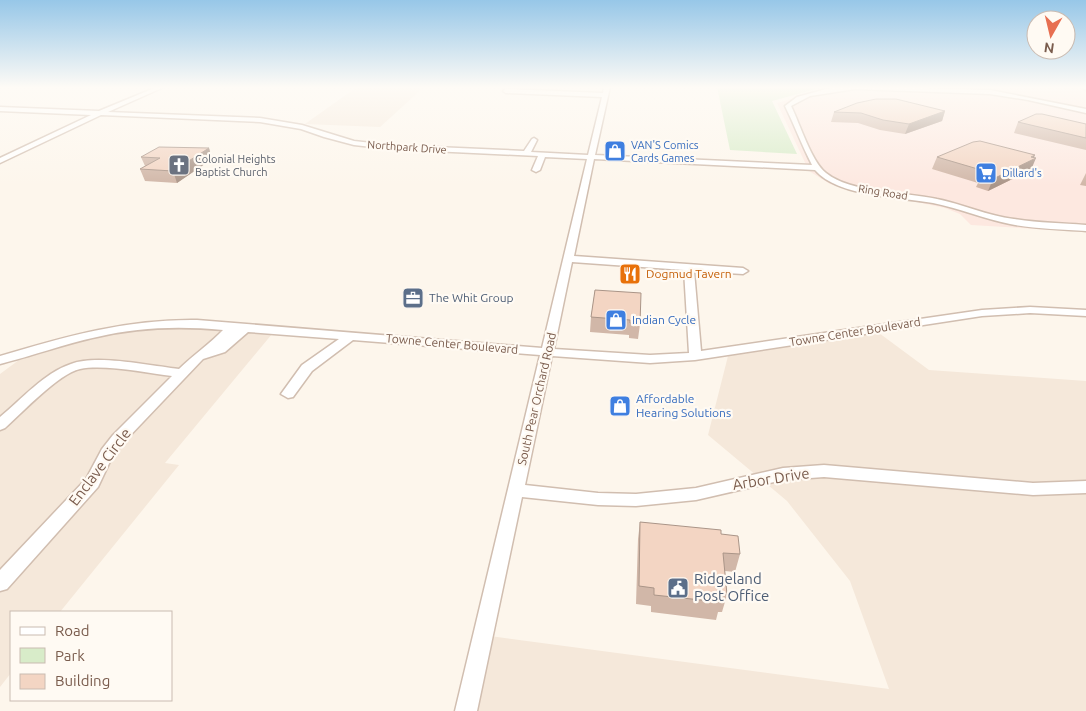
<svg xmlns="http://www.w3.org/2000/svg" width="1086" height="711" font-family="Ubuntu,sans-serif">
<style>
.residential{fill:#f5e8da}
.commercial{fill:#fde8e0}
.green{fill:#d8ecc9}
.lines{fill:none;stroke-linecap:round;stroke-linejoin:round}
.minor-casing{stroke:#d1beb0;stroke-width:3}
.minor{fill:#fff;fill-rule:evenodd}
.wall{fill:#d1b7a8}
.shaded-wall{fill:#aa9588}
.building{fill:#f3d5c3;stroke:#aa9588}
.labels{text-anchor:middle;stroke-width:4.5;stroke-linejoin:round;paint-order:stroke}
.far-shop-label{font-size:11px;fill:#366cbe;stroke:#fffaf3;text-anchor:start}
.far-street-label{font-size:11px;fill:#7a5c4d;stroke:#fffaf3}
.far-worship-label{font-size:11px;fill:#5b616d;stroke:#fffaf3;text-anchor:start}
.food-label{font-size:12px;fill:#c56008;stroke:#fffaf3;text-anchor:start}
.service-label{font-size:12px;fill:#4e5e75;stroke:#fffaf3;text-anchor:start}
.shop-label{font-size:12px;fill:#366cbe;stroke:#fffaf3;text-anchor:start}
.street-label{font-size:12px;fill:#7a5c4d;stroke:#fffaf3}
.near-street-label{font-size:15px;fill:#7a5c4d;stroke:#fffaf3}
.near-service-label{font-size:15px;fill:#4e5e75;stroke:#fffaf3;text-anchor:start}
</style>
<rect width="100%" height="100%" fill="#fdf6ec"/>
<!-- residential -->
<g class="residential">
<polygon points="357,87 424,87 380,127 305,124"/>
<polygon points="144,327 197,328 272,334 165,463 179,465 60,612 11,612 11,673 0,687 0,374 23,357 76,341"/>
<polygon points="879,333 929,370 1086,381 1086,711 475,711 490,636 889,689 850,581 787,501 708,435 728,356"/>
</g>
<!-- commercial -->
<polygon class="commercial" points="833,87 1080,87 1086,90 1086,232 971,225 960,214 945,208 907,200 868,195 830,184 809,171 777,103"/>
<!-- green -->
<polygon class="green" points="717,87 824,87 772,101 797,154 730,150"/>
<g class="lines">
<!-- minor casing -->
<g class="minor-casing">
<g id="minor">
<path d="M157,87H164L108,112L260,118L302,125L354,141L390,145L524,151L532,139L534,138L537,140L531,152L588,155L602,97L506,93L503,91L506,89L603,93L604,87H610L595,155L812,165C802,146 795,126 785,106L797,97L830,88L893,87L990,90L1086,109V113L1028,100L990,94L855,89L810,96L791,106C800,124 811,161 826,173C850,193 906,192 937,199C962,204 988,216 1014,219C1038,223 1062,223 1086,225V231C1061,229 1034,229 1010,224C984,219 959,208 933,203C900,197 838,197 815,170L594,159L574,256L743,268L748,271L743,274L694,271L701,351L982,310L1030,307L1086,310V316L1030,313L982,316L695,360L650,363L552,356L525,485L598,493L636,494L696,488L783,468L824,465L1033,483L1086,481V493L1033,495L824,477L783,480L696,500L636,506L598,505L522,497L477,711H455L540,355L353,340L312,371L293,397L288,398L281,394L302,365L339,339L248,332L225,352L203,359L123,443L113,455L98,487L7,589L0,591V570L86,479L102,449L113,435L172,376C147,373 104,364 80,369C58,374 23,412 5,428L0,430V417C22,399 44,373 71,364C97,354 151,366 179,369C193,355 210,344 223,330C180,326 139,327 97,337C64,344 32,356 0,364V356C67,336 127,319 197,320L542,348L587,159L545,157L540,170L536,172L532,170L538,156L390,149L354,145L324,137L301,129L260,122L101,115L0,163V158L91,115L0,111V107L99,111ZM572,262L684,270L689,353L650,355L554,349Z"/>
<polygon points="1081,87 1086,87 1086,90"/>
</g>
</g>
<!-- minor -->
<use href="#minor" class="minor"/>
</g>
<!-- wall -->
<g class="wall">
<polygon points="945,111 942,121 905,134 880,130 858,123 831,122 834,112"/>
<polygon points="1018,122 1086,124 1086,150 1014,133"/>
<polygon points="209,148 212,159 177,183 145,181 140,169 145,166 141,157"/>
<polygon points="937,157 1034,158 1031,170 988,191 976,187 978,183 932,169"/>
<polygon points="1086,173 1086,186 1080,185"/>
<polygon points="595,290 640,324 638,339 629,338 629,335 590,332 591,317"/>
<polygon points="640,522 721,534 740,554 735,572 725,571 727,595 722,612 718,612 716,620 651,612 651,606 636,604 638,539"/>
</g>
<!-- shaded-wall -->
<g class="shaded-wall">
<polygon points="945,111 942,121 905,134 909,124"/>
<polygon points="209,148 212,159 177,183 173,171"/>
<polygon points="1035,155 1033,160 1036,158 1031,170 988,191 993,179"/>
</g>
<!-- building -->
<g class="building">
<polygon points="876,99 896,99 945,111 909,124 883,120 861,113 834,112 857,103"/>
<polygon points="1036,114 1042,114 1086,124 1086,138 1018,122"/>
<polygon points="980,141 1035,155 1031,157 1036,158 993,179 981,175 988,172 937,157 973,142"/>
<polygon points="159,147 209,148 173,171 140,169 160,158 141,157"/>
<polygon points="595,290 641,293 640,324 630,323 630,320 591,317"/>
<polygon points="640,522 721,530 721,534 738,536 740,554 723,553 727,595 719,594 720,602 654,595 654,588 639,586"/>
</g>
<!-- sky -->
<linearGradient id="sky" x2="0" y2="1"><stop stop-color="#97c7e8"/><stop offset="0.47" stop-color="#fefbf6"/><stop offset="1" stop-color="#fefbf6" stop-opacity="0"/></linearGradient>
<rect width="1086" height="186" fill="url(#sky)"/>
<!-- icons -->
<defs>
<g id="shop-square" transform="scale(1.125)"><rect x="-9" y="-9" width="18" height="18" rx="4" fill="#3f7fe0" stroke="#fffaf3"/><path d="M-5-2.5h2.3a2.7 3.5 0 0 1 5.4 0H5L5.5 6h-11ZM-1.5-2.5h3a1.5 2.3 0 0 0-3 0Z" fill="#fff"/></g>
<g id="church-square" transform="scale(1.125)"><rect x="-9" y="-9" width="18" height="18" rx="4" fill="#6b7280" stroke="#fffaf3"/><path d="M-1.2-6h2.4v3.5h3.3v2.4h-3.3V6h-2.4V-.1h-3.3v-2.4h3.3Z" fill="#fff"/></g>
<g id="supermarket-square" transform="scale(1.125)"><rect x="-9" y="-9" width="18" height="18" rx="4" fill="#3f7fe0" stroke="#fffaf3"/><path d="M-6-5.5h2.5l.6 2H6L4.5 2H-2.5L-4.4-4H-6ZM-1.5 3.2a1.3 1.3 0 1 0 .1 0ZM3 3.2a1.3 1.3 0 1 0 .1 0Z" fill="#fff"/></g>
<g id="restaurant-square" transform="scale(1.125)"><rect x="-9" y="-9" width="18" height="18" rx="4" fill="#e8710a" stroke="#fffaf3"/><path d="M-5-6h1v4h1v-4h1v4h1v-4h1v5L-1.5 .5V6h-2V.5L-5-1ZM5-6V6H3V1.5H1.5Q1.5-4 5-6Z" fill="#fff"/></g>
<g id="office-square" transform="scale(1.125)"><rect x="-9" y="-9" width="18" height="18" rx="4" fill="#5c6f8a" stroke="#fffaf3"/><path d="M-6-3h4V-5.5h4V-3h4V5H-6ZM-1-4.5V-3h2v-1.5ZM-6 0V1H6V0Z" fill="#fff"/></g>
<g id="civic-square" transform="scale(1.125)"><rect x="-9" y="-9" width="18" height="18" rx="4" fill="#5c6f8a" stroke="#fffaf3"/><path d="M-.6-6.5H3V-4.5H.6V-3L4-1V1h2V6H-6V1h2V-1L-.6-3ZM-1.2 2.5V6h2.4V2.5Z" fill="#fff"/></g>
</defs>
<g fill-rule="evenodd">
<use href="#shop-square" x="615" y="151"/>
<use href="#church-square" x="179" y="165"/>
<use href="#supermarket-square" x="986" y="173"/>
<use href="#restaurant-square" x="630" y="274"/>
<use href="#office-square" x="413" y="298"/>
<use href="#shop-square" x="616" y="320"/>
<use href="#shop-square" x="620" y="406"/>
<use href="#civic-square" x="678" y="588"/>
</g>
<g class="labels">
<!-- far-shop labels -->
<g class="far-shop-label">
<text x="631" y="149">VAN'S Comics<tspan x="631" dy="13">Cards Games</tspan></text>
<text x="1002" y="177">Dillard's</text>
</g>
<!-- far-street labels -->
<g class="far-street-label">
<text transform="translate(407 147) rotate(4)" y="4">Northpark Drive</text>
<text transform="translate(883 192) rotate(9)" y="4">Ring Road</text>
</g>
<!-- far-worship labels -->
<g class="far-worship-label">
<text x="195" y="163">Colonial Heights<tspan x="195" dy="13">Baptist Church</tspan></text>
</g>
<!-- food labels -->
<g class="food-label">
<text x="646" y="278">Dogmud Tavern</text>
</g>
<!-- service labels -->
<g class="service-label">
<text x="429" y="302">The Whit Group</text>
</g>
<!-- shop labels -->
<g class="shop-label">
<text x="632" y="324">Indian Cycle</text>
<text x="636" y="403">Affordable<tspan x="636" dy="14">Hearing Solutions</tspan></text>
</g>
<!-- street labels -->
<g class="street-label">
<text transform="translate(855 332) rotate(-9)" y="4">Towne Center Boulevard</text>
<text transform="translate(452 344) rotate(5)" y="4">Towne Center Boulevard</text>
<text transform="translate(537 399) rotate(-77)" y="4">South Pear Orchard Road</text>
</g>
<!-- near-street labels -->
<g class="near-street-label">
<text transform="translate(100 467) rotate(-53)" y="5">Enclave Circle</text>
<text transform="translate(771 479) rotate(-9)" y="5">Arbor Drive</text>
</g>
<!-- near-service labels -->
<g class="near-service-label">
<text x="694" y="584">Ridgeland<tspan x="694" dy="17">Post Office</tspan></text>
</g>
</g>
<!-- legend -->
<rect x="10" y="611" width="162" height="90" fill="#fffaf3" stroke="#cabbb1"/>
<rect x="20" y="627" width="25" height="8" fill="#ffffff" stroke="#cabbb1"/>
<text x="55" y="636" font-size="15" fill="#7a5c4d">Road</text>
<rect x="20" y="648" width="25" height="15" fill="#d8ecc9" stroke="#cabbb1"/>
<text x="55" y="661" font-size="15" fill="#7a5c4d">Park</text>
<rect x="20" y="674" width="25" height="15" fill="#f3d5c3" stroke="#cabbb1"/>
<text x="55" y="686" font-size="15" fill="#7a5c4d">Building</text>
<!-- north arrow -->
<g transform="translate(1051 35) rotate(188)"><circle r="24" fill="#fffaf3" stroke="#cabbb1"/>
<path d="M0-4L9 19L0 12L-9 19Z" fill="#e76f51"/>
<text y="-8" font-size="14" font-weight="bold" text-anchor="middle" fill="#7a5c4d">N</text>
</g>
</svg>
